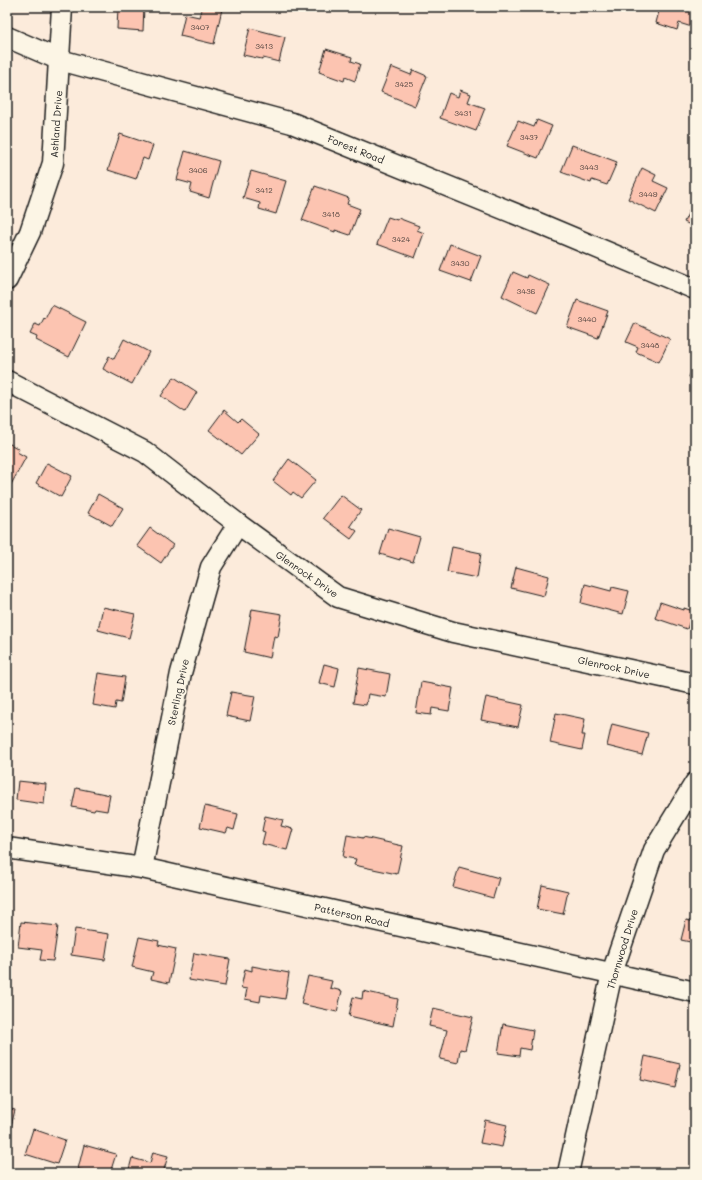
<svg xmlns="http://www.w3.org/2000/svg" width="702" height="1180" font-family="Mali,sans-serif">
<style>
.building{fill:#fcc4b1;stroke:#1c1c1c}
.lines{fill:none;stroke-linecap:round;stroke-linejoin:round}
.street-casing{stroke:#1c1c1c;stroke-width:23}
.street{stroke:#fcf5e5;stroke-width:20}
.labels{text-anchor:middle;stroke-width:4;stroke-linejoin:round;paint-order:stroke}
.number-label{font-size:8px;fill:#544641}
.street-label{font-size:10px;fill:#1c1c1c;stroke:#fcf5e5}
</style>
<rect width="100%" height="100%" fill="#fcebdb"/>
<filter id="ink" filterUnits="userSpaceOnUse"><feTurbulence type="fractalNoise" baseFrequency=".025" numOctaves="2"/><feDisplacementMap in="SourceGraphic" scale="8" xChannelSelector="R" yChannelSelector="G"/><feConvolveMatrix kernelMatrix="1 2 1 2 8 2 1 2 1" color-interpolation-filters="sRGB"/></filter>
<g filter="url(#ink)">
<!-- building -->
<g class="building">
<polygon points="118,7 144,7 143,31 117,29"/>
<polygon points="202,7 215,7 222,9 214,44 180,36 185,14 199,17"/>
<polygon points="660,7 695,7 695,28 679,23 677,30 656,23"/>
<polygon points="250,28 285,37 279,62 263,58 262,59 243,55"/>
<polygon points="326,49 352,57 351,61 360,64 355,81 345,77 344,81 319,72"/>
<polygon points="391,67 411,75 413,70 427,76 415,106 381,92"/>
<polygon points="460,90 471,94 468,102 485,108 476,131 440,118 449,93 458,97"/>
<polygon points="537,120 552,126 538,158 507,146 518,121 534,127"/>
<polygon points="120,134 153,145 148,160 143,158 136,179 108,170"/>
<polygon points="572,145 617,162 607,185 592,180 591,183 561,172"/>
<polygon points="185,151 219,161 209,198 190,192 192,184 177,180"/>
<polygon points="642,168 656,175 653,181 668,188 656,213 628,199"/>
<polygon points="251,171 286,181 276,214 259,209 260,203 243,198"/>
<polygon points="315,186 349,198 347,204 360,209 350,235 335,230 335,232 302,220"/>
<polygon points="695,198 695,227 684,222"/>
<polygon points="388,217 397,220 398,218 419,226 417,230 424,233 415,258 377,244"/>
<polygon points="450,244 481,256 471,282 440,271"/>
<polygon points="513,272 527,278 528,275 550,285 537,313 502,296"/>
<polygon points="577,300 608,311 598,338 567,327"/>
<polygon points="52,305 86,322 69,357 36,340 37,337 30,334 35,324 40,326 44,318 45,319"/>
<polygon points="635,323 670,339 659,362 636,352 638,347 626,342"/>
<polygon points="124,339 149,352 132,384 103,369 109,356 114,359"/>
<polygon points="695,362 695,379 689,377"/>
<polygon points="174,377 197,392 185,412 161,396"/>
<polygon points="224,410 238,422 241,419 259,434 241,455 209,430"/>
<polygon points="8,443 19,449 17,452 26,457 8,490"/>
<polygon points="289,459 316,480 301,498 293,492 291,495 273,481"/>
<polygon points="47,463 72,476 61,497 36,483"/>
<polygon points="98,494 123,508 112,526 88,513"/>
<polygon points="341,495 361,510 350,526 357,531 351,539 323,518"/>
<polygon points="150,528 173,545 161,563 137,546"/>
<polygon points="388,528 420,537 413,562 400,558 400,560 380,554"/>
<polygon points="452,547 481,553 477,578 447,572"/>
<polygon points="516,567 549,576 544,596 511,588"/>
<polygon points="585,584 611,591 612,587 629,591 623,614 581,603"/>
<polygon points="660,602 684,610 684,608 693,611 687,629 655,618"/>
<polygon points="103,607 135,614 129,638 98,630"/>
<polygon points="252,609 282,614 278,637 274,636 270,658 244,652"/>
<polygon points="324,664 339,668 335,687 319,683"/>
<polygon points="359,668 390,674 386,697 368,694 366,705 353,703"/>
<polygon points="98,673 125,677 121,703 116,702 115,709 93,705"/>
<polygon points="421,682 453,688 449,711 432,708 431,715 416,713"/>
<polygon points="231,692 255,696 250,721 226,716"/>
<polygon points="486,697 523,705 518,727 481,720"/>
<polygon points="556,713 585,719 582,735 585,735 582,750 550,743"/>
<polygon points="612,724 648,733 642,755 607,746"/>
<polygon points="18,781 46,784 44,804 16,800"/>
<polygon points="76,788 110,795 107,811 95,809 94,811 72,807"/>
<polygon points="205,806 238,814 234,830 228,828 226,833 200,827"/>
<polygon points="265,816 283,820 281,826 293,829 287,850 262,844 265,832 262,831"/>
<polygon points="347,835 363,838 363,837 403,846 397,874 354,865 356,859 343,857"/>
<polygon points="459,867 499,878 493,898 453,887"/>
<polygon points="542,885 568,891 563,914 537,909"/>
<polygon points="686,920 695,922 695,943 681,940"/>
<polygon points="21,922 58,926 53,961 40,960 42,950 18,947"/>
<polygon points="75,929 109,934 105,960 71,955"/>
<polygon points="139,937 159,941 158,945 176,949 169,983 151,979 153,972 132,967"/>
<polygon points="194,953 230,959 225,986 189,980"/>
<polygon points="252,966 289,973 285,999 261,995 260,1002 245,999 247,989 241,988 245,969 252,971"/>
<polygon points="308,976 332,981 330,988 342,991 337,1012 301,1004"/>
<polygon points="363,991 398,999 393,1026 349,1016 353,997 362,999"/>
<polygon points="433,1008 473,1017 465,1050 460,1049 458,1063 440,1059 447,1030 429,1026"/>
<polygon points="503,1024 533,1030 530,1050 520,1048 519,1056 498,1053"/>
<polygon points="645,1056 680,1064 675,1088 640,1080"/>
<polygon points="7,1108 15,1110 7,1142"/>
<polygon points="485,1120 507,1125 502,1147 480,1143"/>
<polygon points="33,1129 65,1140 57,1164 25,1154"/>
<polygon points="84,1145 116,1154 110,1173 93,1173 78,1169"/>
<polygon points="153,1152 168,1156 163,1173 128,1173 132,1158 150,1163"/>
</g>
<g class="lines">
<!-- street casing -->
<g class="street-casing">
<g id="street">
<polyline points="7,37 60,60 292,123 538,223 695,289"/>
<polyline points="7,280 30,232 53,163 62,7"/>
<polyline points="7,381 145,452 238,524 338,597 453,632 695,684"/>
<polyline points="7,848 142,868 695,992"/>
<polyline points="142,868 181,673 211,567 238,524"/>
<polyline points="568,1173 612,973 654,850 695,783"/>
</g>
</g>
<!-- street -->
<use href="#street" class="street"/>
</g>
</g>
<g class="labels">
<!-- number labels -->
<g class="number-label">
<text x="200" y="30">3407</text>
<text x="264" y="49">3413</text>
<text x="404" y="87">3425</text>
<text x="463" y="116">3431</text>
<text x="529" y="140">3437</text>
<text x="589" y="170">3443</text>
<text x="198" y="173">3406</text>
<text x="264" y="193">3412</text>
<text x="648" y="197">3449</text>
<text x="331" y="217">3418</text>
<text x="401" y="242">3424</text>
<text x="460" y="266">3430</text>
<text x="526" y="294">3436</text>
<text x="587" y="322">3440</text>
<text x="650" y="348">3448</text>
</g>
<!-- street labels -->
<g class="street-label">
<text transform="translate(56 124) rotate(-86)" y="4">Ashland Drive</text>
<text transform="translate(356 149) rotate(22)" y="4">Forest Road</text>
<text transform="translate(307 574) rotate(35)" y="4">Glenrock Drive</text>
<text transform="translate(614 667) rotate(12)" y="4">Glenrock Drive</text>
<text transform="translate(178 692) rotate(-78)" y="4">Sterling Drive</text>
<text transform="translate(352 915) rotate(13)" y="4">Patterson Road</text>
<text transform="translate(622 949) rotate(-73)" y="4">Thornwood Drive</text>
</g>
</g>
<!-- margin -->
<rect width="702" height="1180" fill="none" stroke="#fcf5e5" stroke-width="24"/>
<rect x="12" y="12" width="678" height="1156" fill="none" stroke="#1c1c1c" stroke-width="1.5" filter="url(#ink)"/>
</svg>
